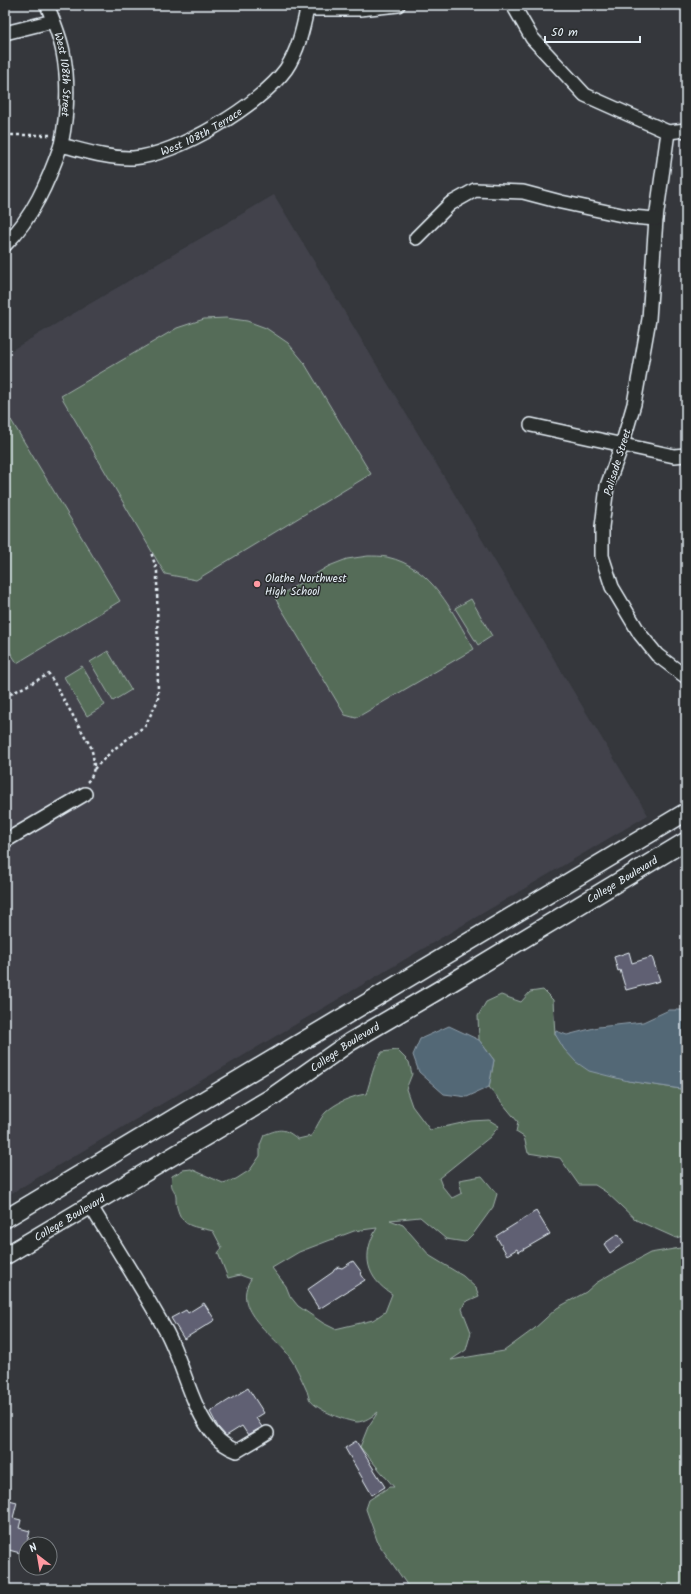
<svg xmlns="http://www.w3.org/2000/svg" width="691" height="1594" font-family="Kalam,sans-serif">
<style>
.built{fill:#42434c}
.green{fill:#556c59;stroke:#9eaea8;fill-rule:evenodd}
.water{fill:#526776;stroke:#8e9eaa}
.building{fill:#616073;stroke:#e8f1f8}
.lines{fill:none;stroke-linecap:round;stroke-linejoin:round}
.minor-casing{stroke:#e8f1f8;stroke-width:16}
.major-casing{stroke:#e8f1f8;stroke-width:20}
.path{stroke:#e8f1f8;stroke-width:2.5;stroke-dasharray:3 3;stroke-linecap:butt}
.minor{stroke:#2a2d2e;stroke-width:13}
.major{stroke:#2a2d2e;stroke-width:17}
.poi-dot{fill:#ff9aa2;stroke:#2a2d2e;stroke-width:1.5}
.labels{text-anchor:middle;stroke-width:3;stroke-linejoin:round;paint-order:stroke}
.street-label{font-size:11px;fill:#e8f1f8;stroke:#2a2d2e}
.poi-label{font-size:11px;fill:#e8f1f8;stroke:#2a2d2e;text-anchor:start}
</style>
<rect width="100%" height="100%" fill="#35373c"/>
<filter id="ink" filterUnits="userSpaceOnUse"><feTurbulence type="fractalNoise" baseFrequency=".025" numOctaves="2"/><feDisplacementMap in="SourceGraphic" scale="8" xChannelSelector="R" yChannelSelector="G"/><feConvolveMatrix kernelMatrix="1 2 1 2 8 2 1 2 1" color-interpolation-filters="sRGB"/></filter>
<g filter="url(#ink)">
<!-- built -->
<polygon class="built" points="274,195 648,815 5,1197 5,354"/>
<!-- green -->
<g class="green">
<polygon points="226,318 247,321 266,328 288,343 303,361 371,474 196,580 165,574 61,396 177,328 204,319"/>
<polygon points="11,420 120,601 17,663 5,644 5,424"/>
<path d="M368,556C374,556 381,556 387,557C433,567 452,612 474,649L356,718L345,715L275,598L329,566L347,559Z"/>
<polygon points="471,599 492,636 478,645 455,608"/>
<polygon points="108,651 131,690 113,701 90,662"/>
<polygon points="82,666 105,705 87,716 64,677"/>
<polygon points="543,990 553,1000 555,1035 628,1081 681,1089 686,1087 686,1235 676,1238 636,1220 606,1192 595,1185 579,1185 560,1158 528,1153 524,1137 516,1132 518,1122 489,1087 494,1060 479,1040 478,1016 486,1002 501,995 521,1002 530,992"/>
<path d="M397,1050L409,1062L412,1074L406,1089L412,1106L430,1130L471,1121L489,1120L499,1126L490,1137L439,1178L442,1186L452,1198L462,1193L459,1180L482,1176L497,1194L493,1207L474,1233L465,1242L446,1239L420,1217L390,1220L403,1225L430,1256L463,1276L476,1288L479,1296L465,1302L462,1309L471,1332L466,1350L451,1360L504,1351L534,1329L557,1308L586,1292L596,1283L611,1274L650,1253L686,1247V1589H410L378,1543L366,1509L369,1500L389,1487H394L360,1447L368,1427L378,1412C373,1416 364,1422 357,1422C345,1421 317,1410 310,1400C308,1397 308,1392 306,1389C301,1378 296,1366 289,1356C275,1335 230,1310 251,1279L240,1275L228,1278L218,1253L222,1248L213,1231C194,1226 182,1228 177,1207C176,1204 176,1200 176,1197C174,1186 170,1191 172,1176L183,1170L191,1169L223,1183L236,1179L250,1170L260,1156V1145L264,1135C281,1128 284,1128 298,1139L311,1136C316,1129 320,1118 326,1112C337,1102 352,1096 366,1094C371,1080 373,1064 382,1052ZM377,1228C361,1255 366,1278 392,1294L385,1312L373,1320L335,1329L323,1323L298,1306L290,1296L286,1286L272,1268L299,1252L354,1231Z"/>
</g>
<!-- water -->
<g class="water">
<polygon points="669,1010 682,1010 686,1016 686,1087 681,1089 628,1081 589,1071 576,1062 564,1049 555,1034 556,1031 567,1035 598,1027 643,1022"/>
<polygon points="449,1026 479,1040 494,1060 489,1087 467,1097 444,1094 419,1072 413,1055 420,1039"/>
</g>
<!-- building -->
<g class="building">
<polygon points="629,952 632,963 652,957 660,981 626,990 620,970 618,971 614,957"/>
<polygon points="536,1211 550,1234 519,1252 517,1249 507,1255 496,1236"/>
<polygon points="618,1234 624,1243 610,1253 604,1244"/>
<polygon points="353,1261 362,1273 361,1274 365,1280 319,1309 307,1290 333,1272 334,1270 338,1267 342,1268"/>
<polygon points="204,1303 215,1320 184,1339 171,1318 186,1310 188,1313"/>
<polygon points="248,1388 264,1413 256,1418 262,1427 248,1435 242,1426 226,1436 218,1427 210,1412"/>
<polygon points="356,1441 385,1487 372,1495 345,1448"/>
<polygon points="5,1499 17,1502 13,1518 21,1520 19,1528 30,1531 24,1554 5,1549"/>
</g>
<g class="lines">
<!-- minor casing -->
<g class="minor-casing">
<g id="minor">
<path id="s1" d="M47,5C53,20 60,36 63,52C69,82 67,116 61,145"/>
<polyline points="513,5 532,38 585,95 668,132 656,219 649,319 634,404 622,445 607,486 602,527 602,556 612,587 640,634 657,655 686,677"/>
<polyline points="5,33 53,21"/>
<polyline points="668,132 686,130"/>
<polyline points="416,238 450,204 475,190 523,192 561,202 631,217 656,219"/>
<path id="s2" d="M5,245C33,217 48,182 61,145C85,151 109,159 133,158C177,155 260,105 286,69C298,51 303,29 307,9H360L398,5"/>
<polyline points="531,425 674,456 686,455"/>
<polyline points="5,841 85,794"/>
<path d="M90,1205C116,1247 142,1288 166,1331C183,1362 192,1411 215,1436C221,1443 229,1448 237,1451L267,1433"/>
</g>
</g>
<!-- major casing -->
<g class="major-casing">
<g id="major">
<polyline points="5,1219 686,812"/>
<path id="s3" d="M5,1256L272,1097L350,1042L444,987L686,841"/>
</g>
</g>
<!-- path -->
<g class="path">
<polyline points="5,135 50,135"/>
<path d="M5,697L49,674L91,747C94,759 97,773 87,782"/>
<polyline points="94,769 114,749 145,726 158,700 157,571 151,552"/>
</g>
<!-- minor -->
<use href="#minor" class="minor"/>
<!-- major -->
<use href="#major" class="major"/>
</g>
</g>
<!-- markers -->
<circle class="poi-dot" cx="257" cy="584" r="4"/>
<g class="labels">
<!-- street labels -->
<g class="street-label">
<text dy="4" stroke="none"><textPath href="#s1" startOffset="72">West 108th Street</textPath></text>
<text dy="4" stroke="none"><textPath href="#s2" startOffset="263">West 108th Terrace</textPath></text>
<text transform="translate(617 462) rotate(-73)" y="4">Palisade Street</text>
<text dy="4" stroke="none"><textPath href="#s3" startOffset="723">College Boulevard</textPath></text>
<text dy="4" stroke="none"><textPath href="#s3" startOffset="399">College Boulevard</textPath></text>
<text dy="4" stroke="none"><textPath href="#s3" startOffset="75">College Boulevard</textPath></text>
</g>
<!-- poi labels -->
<g class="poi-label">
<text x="265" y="582">Olathe Northwest<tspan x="265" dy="13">High School</tspan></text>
</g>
</g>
<!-- margin -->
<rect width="691" height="1594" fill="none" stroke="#2a2d2e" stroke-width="20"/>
<rect x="10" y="10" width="671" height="1574" fill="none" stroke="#e8f1f8" stroke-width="1.5" filter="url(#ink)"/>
<!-- north arrow -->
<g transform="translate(38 1556) rotate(329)"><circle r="19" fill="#2a2d2e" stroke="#767b7f"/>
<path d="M0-3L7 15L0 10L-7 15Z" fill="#ff9aa2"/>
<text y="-6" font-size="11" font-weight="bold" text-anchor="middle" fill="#e8f1f8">N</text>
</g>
<!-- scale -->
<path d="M545 36v6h95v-6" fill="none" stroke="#e8f1f8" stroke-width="2"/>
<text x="551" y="36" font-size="12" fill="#e8f1f8" stroke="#2a2d2e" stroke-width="3" paint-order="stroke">50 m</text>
</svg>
